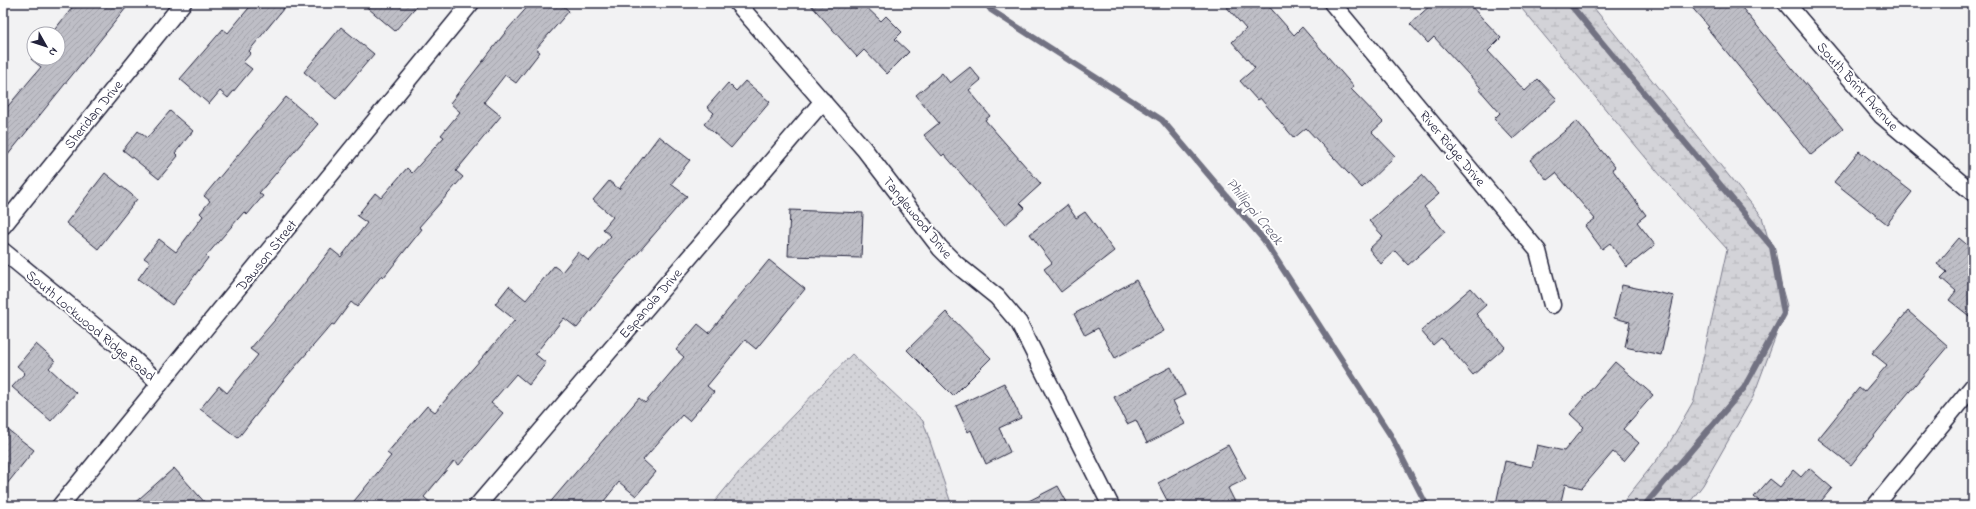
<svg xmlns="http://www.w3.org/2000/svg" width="1976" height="509" font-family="'Indie Flower',sans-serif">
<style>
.wetland{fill:url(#wetland-marsh);stroke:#7a7a8a}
.park{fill:url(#park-dots);stroke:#7a7a8a}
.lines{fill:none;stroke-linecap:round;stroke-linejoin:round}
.stream{stroke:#727282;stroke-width:6}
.building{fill:url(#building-hatch);stroke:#22223b}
.street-casing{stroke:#22223b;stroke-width:19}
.street{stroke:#fff;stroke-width:16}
.labels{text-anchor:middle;stroke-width:4;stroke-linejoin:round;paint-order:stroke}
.street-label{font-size:14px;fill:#22223b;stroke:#fff}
.water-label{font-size:15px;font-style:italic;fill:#58586b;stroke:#fff}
</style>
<defs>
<pattern id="wetland-marsh" width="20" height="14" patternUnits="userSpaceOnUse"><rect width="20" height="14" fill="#d3d3d8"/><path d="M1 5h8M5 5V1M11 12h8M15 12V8" fill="none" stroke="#b5b5ba"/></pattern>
<pattern id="park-dots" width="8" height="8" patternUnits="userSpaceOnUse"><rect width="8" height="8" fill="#d3d3d8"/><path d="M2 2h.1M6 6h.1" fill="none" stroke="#b5b5ba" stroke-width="1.8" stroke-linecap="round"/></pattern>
<pattern id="building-hatch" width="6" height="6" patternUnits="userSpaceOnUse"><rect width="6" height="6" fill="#bebec6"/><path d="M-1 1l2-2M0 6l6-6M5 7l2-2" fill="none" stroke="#a3a3ab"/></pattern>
</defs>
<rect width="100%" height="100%" fill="#f2f2f3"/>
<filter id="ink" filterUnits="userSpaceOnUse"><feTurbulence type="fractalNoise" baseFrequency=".025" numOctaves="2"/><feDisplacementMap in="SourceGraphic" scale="8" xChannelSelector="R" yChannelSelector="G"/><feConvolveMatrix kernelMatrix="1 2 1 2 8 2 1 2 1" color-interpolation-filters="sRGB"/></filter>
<g filter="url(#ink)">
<!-- wetland -->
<polygon class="wetland" points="1517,3 1590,3 1762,217 1787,306 1753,397 1703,485 1687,506 1620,506 1667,447 1694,400 1727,249 1661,176"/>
<!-- park -->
<polygon class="park" points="852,354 923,421 952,506 711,506 744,466"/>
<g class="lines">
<!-- stream -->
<g class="stream">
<polyline points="986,3 991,10 1162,120 1264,240 1391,436 1427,506"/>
<polyline points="1569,3 1772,247 1784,314 1744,388 1644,506"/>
</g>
</g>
<!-- building -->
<g class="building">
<polygon points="76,3 130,3 3,161 3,112 41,67 31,59 34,56 34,58 58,58 58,34 51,34"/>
<polygon points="253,3 288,3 249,51 251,53 243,62 252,69 228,98 220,91 209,104 180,79 223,29 228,33"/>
<polygon points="362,3 419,3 395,31"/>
<polygon points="531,3 560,3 569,11 536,49 540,52 516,83 505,75 484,102 501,116 456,171 463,177 419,227 422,229 384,277 382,275 357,307 351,302 334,325 332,324 282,382 238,438 200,409 219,386 227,393 258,355 250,349 286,307 331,249 341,257 367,223 357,216 375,193 381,198 407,168 412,173 444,137 441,135 460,112 450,103 508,29"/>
<polygon points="809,3 862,3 881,21 886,16 902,32 895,39 909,52 887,74 864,50 857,57"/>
<polygon points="1223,3 1266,3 1294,35 1302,27 1354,87 1351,89 1383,122 1372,132 1395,156 1362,188 1306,128 1294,138 1260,98 1257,100 1240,81 1255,68 1232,42 1246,29"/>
<polygon points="1433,3 1468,3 1501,38 1488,51 1525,91 1538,79 1557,99 1513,139 1494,119 1500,113 1479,89 1481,88 1434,37 1428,43 1410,24"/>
<polygon points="1688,3 1738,3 1843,129 1811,155 1707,28 1709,27"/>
<polygon points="341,27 374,54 336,99 304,72"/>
<polygon points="970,67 981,80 969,90 990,116 985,120 1041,184 1020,203 1025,208 1005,225 944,154 942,156 924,135 939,123 916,95 942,73 950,83"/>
<polygon points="745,81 770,102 731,148 704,124 714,113 707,107 728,83 736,91"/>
<polygon points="286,97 318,124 259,193 263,196 247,215 244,212 206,256 208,258 172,305 138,279 150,262 144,258 159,239 176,252 203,216 200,213 210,201 204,196"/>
<polygon points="170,111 193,131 175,153 178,156 159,179 123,150 138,131 147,138"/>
<polygon points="1577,121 1615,167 1612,169 1646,215 1637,222 1655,245 1627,267 1610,243 1602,249 1585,226 1595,219 1556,173 1547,180 1530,160"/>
<polygon points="659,136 690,160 671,184 687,196 614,281 577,328 564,318 535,354 546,363 529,385 516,374 491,403 503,413 459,465 454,461 424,497 434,506 350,506 391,456 387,453 427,406 435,412 515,320 495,304 509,286 526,300 554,266 562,272 578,252 589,261 611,236 603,229 613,217 593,200 609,181 619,189"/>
<polygon points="1859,151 1912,192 1887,224 1834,182"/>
<polygon points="105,173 137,199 98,249 66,223"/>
<polygon points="1422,175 1439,194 1424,207 1445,232 1408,265 1395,251 1381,264 1369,249 1383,236 1369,221"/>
<polygon points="1067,205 1076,218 1085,212 1114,251 1061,292 1044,269 1052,263 1030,234"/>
<polygon points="790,210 863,213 861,258 788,256"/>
<polygon points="1959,238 1973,250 1973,319 1949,300 1956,291 1941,278 1947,272 1937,264"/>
<polygon points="769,260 805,289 756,349 745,340 707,386 714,392 689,421 682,415 643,460 656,472 636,496 619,482 600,506 547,506 639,398 645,403 684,357 676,350 698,324 709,333"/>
<polygon points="1136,280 1164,331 1115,358 1098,328 1085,335 1074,314"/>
<polygon points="1622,285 1674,296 1661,355 1625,347 1630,322 1614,318"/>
<polygon points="1471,288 1486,305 1476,314 1505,347 1473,375 1441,338 1433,345 1421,331"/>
<polygon points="1908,311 1948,346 1899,404 1851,465 1818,439 1859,388 1864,392 1887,365 1872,353"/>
<polygon points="946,312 991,358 953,396 907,350"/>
<polygon points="36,344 55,361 49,368 76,393 51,421 12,387 25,373 17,366"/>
<polygon points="1615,362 1653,395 1623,429 1639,443 1624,461 1613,452 1582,488 1565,484 1560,506 1506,506 1496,504 1505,461 1532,467 1537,445 1564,451 1584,427 1570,414"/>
<polygon points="1171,367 1185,395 1173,401 1185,424 1147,443 1136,420 1127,424 1114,397"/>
<polygon points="1004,383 1021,418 999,428 1010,452 986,464 971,430 968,432 956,406"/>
<polygon points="3,426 34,450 3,489"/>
<polygon points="1228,445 1246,479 1228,488 1237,506 1170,506 1158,483"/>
<polygon points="174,468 208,506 131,506"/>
<polygon points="1809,468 1832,488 1817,506 1765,506 1754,497 1770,479 1780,487 1793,470 1801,477"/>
<polygon points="1058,486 1069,506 1019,506"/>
</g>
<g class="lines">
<!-- street casing -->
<g class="street-casing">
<g id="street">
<polyline points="737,3 864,149 940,248 956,264 997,297 1019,323 1111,506"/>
<polyline points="1332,3 1538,251 1552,305"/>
<polyline points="1786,3 1882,116 1973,193"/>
<polyline points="3,226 183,3"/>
<polyline points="3,251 125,351 160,384"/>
<polyline points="60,506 471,3"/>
<polyline points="477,506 823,101"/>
<polyline points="1875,506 1973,386"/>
</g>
</g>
<!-- street -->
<use href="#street" class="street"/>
</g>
</g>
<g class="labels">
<!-- street labels -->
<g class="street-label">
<text transform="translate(1858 86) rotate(48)" y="5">South Brink Avenue</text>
<text transform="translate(93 114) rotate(-51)" y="5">Sheridan Drive</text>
<text transform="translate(1453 148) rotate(50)" y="5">River Ridge Drive</text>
<text transform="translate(918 217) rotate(51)" y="5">Tanglewood Drive</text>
<text transform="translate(266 255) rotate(-51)" y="5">Dawson Street</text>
<text transform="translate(650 303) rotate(-49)" y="5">Espanola Drive</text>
<text transform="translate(91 325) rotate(40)" y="5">South Lockwood Ridge Road</text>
</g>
<!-- water labels -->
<g class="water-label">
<text transform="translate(1255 211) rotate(51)" y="5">Phillippi Creek</text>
</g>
</g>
<!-- margin -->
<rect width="1976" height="509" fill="none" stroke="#fff" stroke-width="16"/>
<rect x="8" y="8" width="1960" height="493" fill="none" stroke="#22223b" stroke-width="1.5" filter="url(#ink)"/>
<!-- north arrow -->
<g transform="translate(46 46) rotate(129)"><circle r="19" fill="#ffffff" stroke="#a7a7b1"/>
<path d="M0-3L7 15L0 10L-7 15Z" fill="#22223b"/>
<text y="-6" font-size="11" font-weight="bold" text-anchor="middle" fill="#22223b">N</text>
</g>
</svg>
